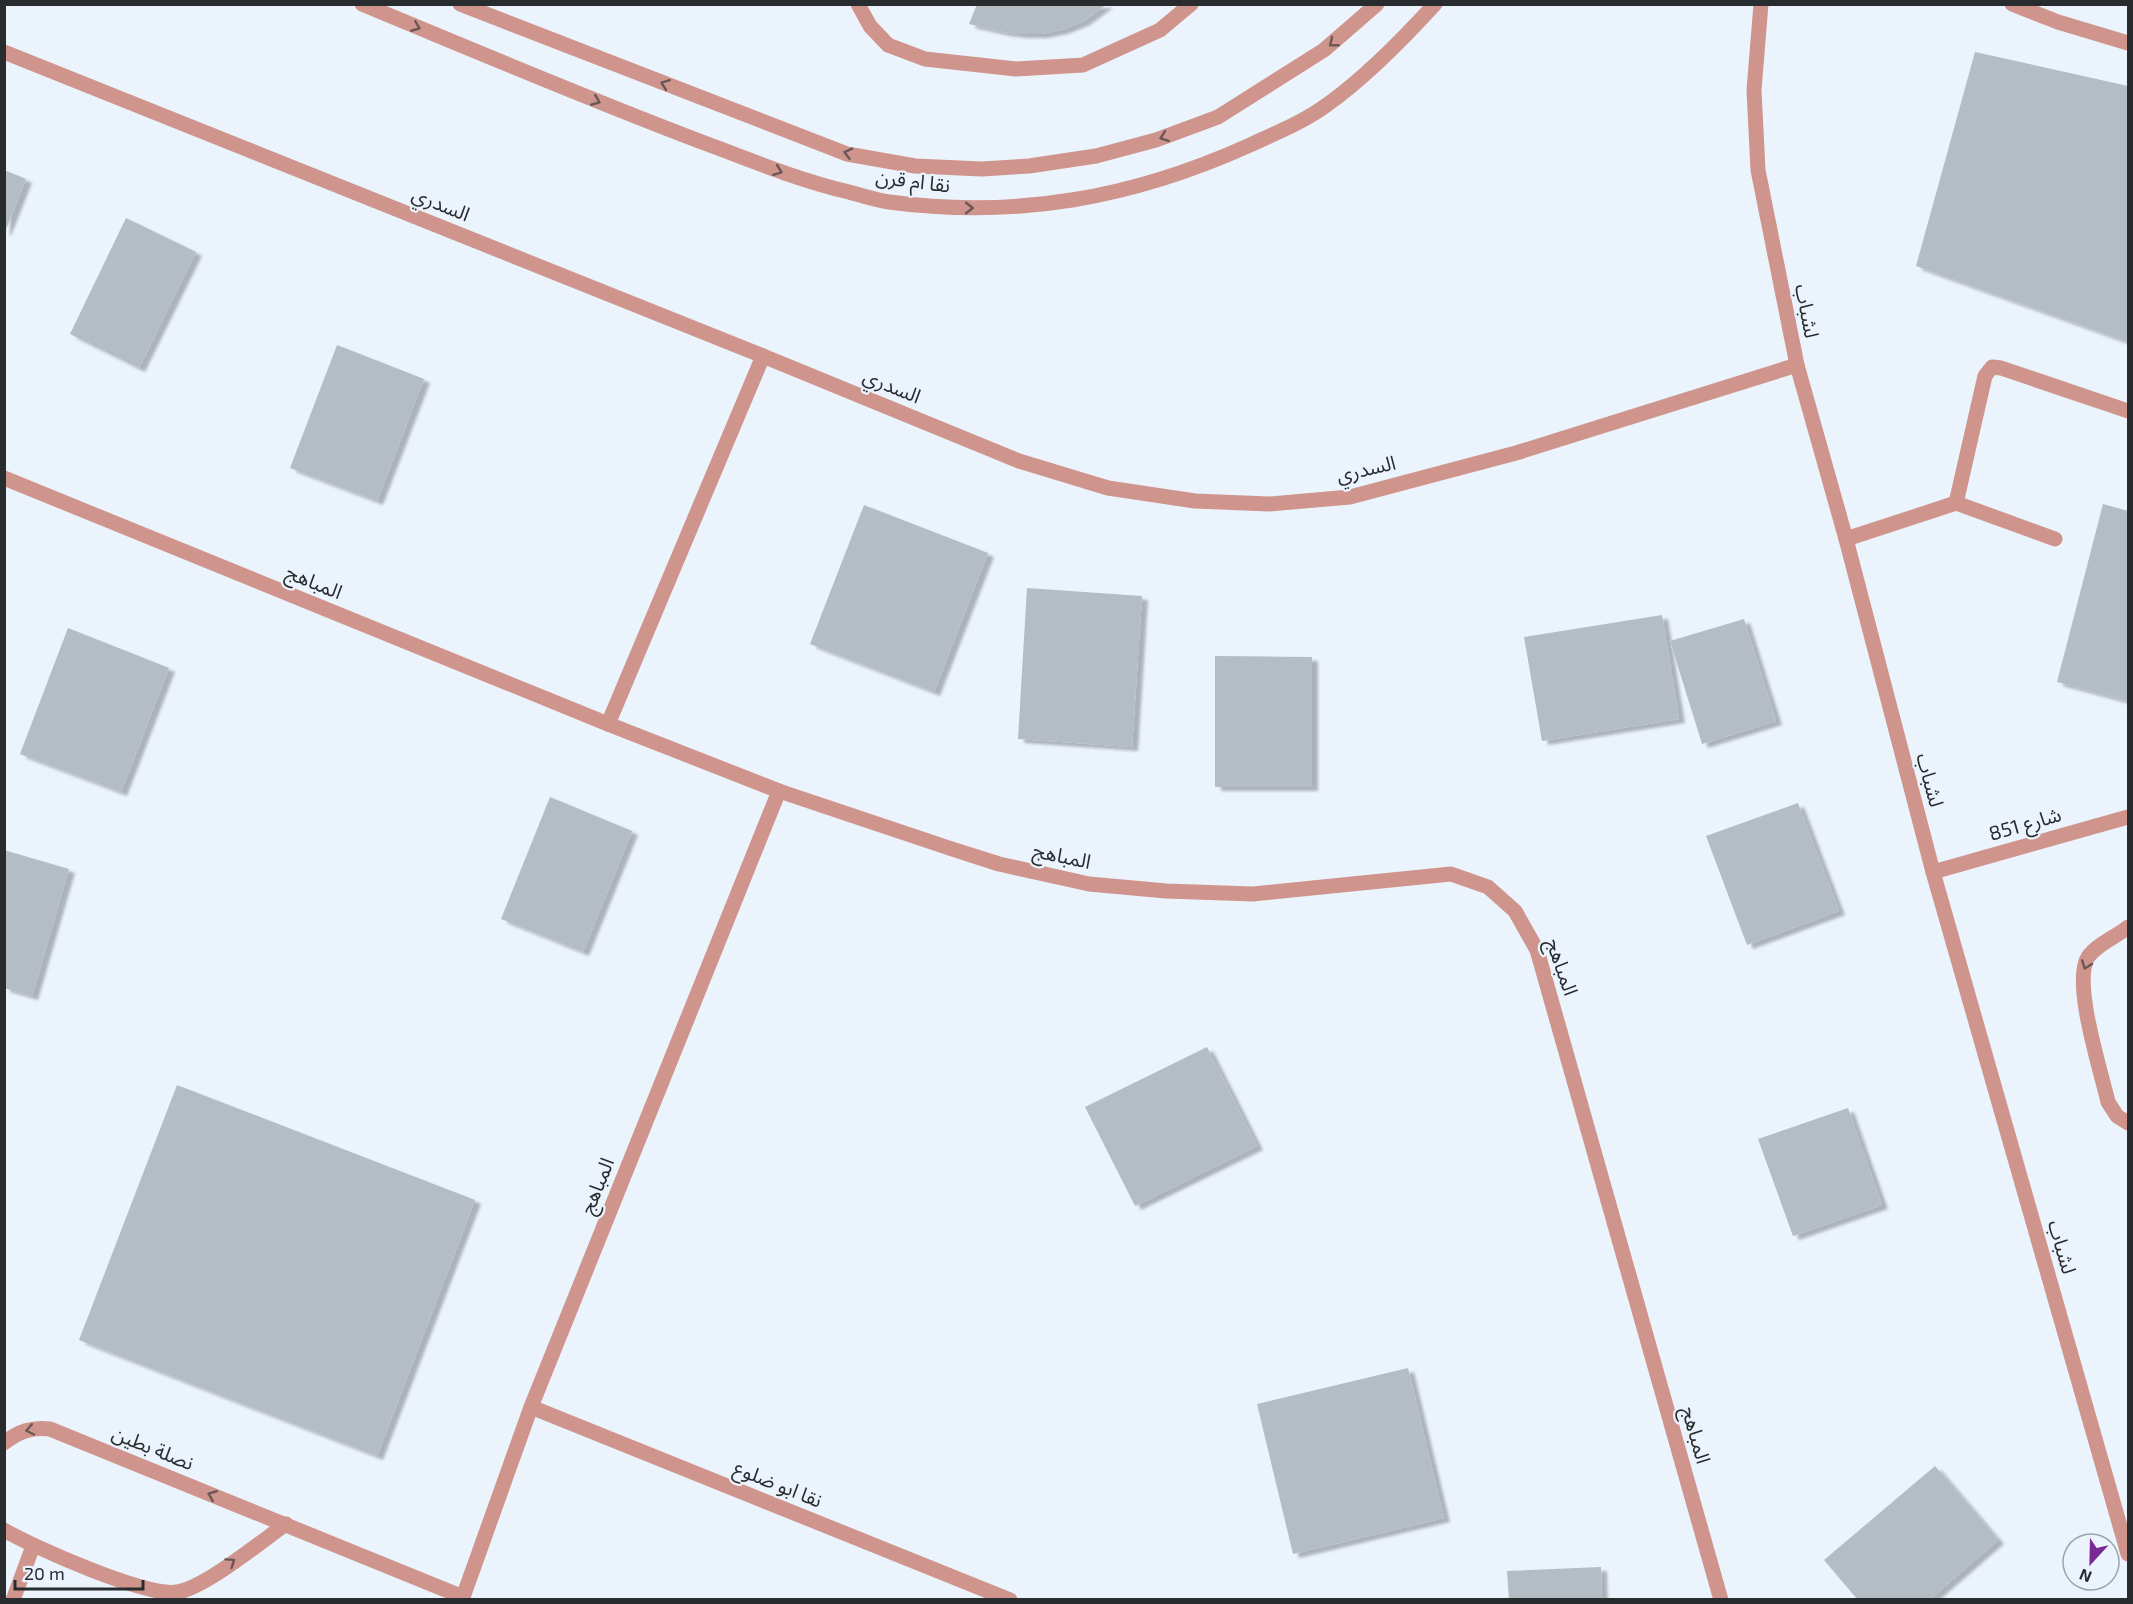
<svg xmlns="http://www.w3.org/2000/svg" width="2133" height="1604" font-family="'Exo 2','Noto Sans Arabic',sans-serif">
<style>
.building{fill:#b4bcc4;filter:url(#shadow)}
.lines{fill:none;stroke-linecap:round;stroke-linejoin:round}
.minor{stroke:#cf958d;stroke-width:15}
.oneway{stroke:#6b5655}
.labels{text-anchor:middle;stroke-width:4.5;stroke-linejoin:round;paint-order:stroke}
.street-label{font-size:20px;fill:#292c2f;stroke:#ebf3fc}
</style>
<defs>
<filter id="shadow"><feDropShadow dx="6" dy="4" stdDeviation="1.5" flood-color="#0004"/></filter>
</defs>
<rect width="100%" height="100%" fill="#ebf3fc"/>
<!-- building -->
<g class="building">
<polygon points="977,4 1107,4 1084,21 1062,30 1041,34 1021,34 1004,32 969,24"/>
<polygon points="1975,52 2128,86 2128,342 1916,266"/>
<polygon points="4,170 26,179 5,232 4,232"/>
<polygon points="126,218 196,252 139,368 70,334"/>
<polygon points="337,345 424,379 377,501 290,468"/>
<polygon points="2103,504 2128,511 2128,701 2057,682"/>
<polygon points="864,505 988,553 934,692 810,644"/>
<polygon points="1027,588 1142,596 1132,747 1018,739"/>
<polygon points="1662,615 1679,719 1542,741 1524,637"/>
<polygon points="1744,619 1776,721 1702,744 1670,641"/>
<polygon points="68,628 169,668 121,792 20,754"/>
<polygon points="1215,656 1312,657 1312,787 1215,787"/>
<polygon points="550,797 632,831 583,952 501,919"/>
<polygon points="1798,803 1839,911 1747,945 1706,836"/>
<polygon points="4,850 69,869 32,996 4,988"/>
<polygon points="1207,1047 1257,1146 1135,1206 1085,1107"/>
<polygon points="177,1085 475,1200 377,1456 79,1340"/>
<polygon points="1848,1108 1882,1205 1793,1236 1758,1139"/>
<polygon points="1408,1368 1444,1518 1293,1554 1257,1404"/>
<polygon points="1935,1466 1998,1540 1929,1600 1858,1600 1824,1560"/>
<polygon points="1601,1567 1602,1600 1509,1600 1507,1571"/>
</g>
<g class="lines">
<!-- minor -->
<g class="minor">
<path d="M362,4C478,52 593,101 710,145C757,163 802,181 849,192C863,196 876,200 889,202C1017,219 1133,198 1250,145C1276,133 1304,122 1328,104C1366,77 1403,39 1435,4"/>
<polyline points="460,4 847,154 915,166 982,169 1029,166 1096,156 1156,140 1218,117 1324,50 1377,4"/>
<polyline points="858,4 870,26 888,45 925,59 1016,69 1083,65 1160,30 1191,4"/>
<polyline points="1761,4 1754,90 1758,170 1797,365 1846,539 1933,872 2128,1554"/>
<polyline points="2012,4 2058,22 2128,43"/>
<polyline points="4,52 763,356 1019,461 1108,488 1195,501 1269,504 1350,497 1516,453 1797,365"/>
<polyline points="4,478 608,724 779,791 952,849 999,864 1089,884 1166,891 1253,894 1451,874 1488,887 1515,911 1537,950 1721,1600"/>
<polyline points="1956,503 2055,539"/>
<polyline points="1846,539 1956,503 1985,376 1992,367 2001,368 2128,411"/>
<polyline points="608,724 763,356"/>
<polyline points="1933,872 2128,817"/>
<path d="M2128,927C2116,937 2097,944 2088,957C2072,982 2101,1071 2108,1102L2117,1116L2128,1123"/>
<polyline points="531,1407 1010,1600"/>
<path d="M4,1443C19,1431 32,1427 50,1429L463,1597"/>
<path d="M4,1530C33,1547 146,1597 177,1592C203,1589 262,1541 286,1524"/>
<polyline points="13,1600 33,1546"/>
<polyline points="462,1600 531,1407 779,791"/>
</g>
</g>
<!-- one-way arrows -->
<defs><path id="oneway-chevron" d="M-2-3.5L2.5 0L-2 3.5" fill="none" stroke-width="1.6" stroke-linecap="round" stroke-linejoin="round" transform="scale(1.5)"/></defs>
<g class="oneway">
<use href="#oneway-chevron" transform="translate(416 27) rotate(22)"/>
<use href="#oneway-chevron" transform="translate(1333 43) rotate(141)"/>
<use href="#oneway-chevron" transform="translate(665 84) rotate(-159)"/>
<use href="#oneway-chevron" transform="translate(596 101) rotate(22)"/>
<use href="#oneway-chevron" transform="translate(1164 137) rotate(160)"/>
<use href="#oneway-chevron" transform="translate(848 153) rotate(-165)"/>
<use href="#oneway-chevron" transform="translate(778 171) rotate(21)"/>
<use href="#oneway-chevron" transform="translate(969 208)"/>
<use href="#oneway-chevron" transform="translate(2086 965) rotate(111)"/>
<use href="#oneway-chevron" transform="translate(30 1430) rotate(168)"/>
<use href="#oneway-chevron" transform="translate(212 1495) rotate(-158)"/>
<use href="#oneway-chevron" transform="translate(231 1562) rotate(-35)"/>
</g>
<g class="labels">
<!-- street labels -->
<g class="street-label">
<text transform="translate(913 181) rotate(7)" y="7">نقا ام قرن</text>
<text transform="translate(441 204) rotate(22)" y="7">السدري</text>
<text transform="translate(1807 311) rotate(79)" y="7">لشباب</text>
<text transform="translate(892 386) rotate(22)" y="7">السدري</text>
<text transform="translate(1366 469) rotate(-13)" y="7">السدري</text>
<text transform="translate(314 582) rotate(22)" y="7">المباهج</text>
<text transform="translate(1930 780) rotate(75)" y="7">لشباب</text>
<text transform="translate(2025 824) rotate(-16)" y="7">شارع 851</text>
<text transform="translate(1062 856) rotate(12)" y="7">المباهج</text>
<text transform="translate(1562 967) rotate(71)" y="7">المباهج</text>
<text transform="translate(597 1186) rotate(-68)" y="7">المباهج</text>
<text transform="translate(2062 1247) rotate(74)" y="7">لشباب</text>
<text transform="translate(1696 1435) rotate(74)" y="7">المباهج</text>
<text transform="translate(153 1448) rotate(22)" y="7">نصلة بطين</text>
<text transform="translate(778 1484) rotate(22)" y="7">نقا ابو ضلوع</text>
</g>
</g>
<!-- border -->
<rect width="2133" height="1604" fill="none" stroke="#292c2f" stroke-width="12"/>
<!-- north arrow -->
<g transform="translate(2091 1562) rotate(202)"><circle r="28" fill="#ebf3fc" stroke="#9da3aa" stroke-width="1.5"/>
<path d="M0-4.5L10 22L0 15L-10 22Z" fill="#7c2998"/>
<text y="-9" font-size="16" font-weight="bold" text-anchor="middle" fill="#292c2f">N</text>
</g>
<!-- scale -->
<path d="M15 1580v9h128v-9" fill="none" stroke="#292c2f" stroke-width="3"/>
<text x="24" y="1580" font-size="18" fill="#292c2f" stroke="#ebf3fc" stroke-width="4.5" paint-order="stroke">20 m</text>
</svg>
